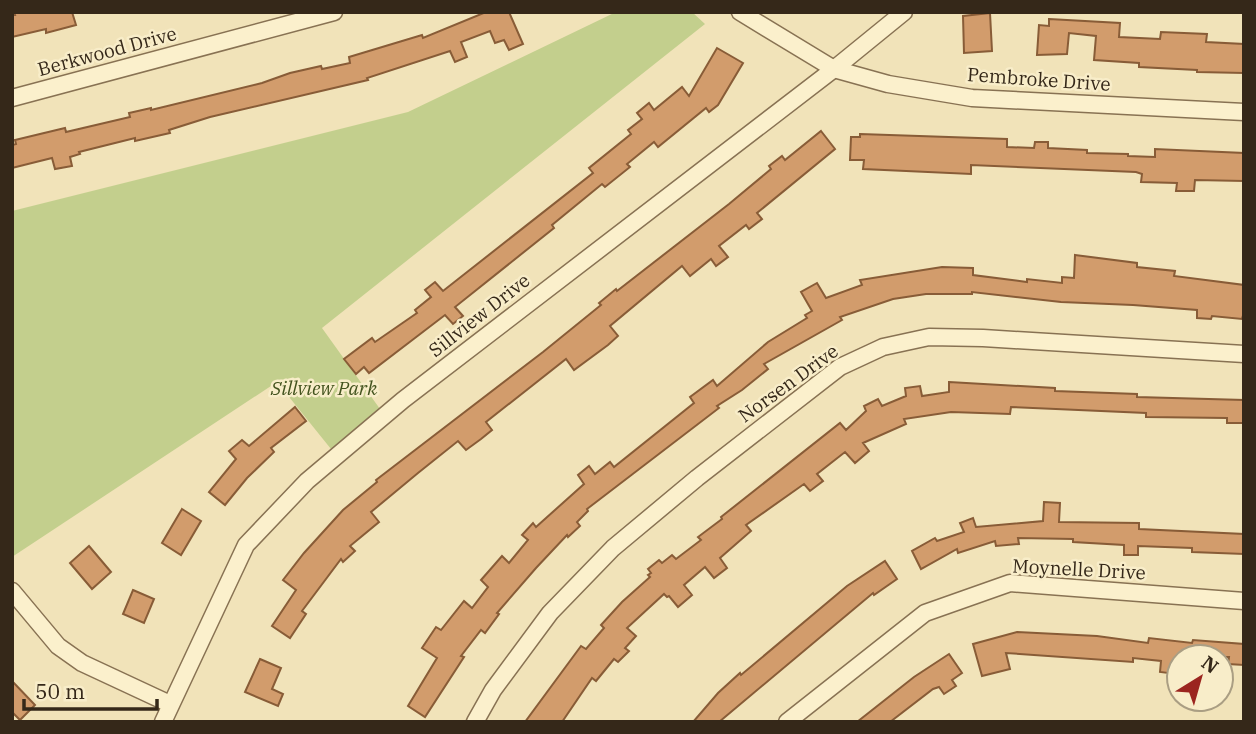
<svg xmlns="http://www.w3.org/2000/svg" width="1256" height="734" font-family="'IBM Plex Serif',serif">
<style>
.green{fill:#c3cf8d}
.building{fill:#d29c6c;stroke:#885c37;stroke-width:2}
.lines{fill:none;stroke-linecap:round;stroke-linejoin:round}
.street-casing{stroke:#887253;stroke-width:19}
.street{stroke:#fbf0cc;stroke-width:16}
.labels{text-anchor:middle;stroke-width:5;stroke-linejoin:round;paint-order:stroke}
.street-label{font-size:19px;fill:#352819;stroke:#f8edc9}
.park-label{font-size:19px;font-style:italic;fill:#43531e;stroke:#f8edc9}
</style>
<rect width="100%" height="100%" fill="#f1e3b9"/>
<!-- green -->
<polygon class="green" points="616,12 692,12 705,24 322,328 380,409 331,449 277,382 12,557 12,211 408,112"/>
<!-- building -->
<g class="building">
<polygon points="14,12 72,12 76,25 46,33 46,29 12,37 12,15 15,15"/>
<polygon points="486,12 509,12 523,44 509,50 504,40 495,43 490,31 461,42 467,57 455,62 450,51 367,78 368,80 210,117 169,130 170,133 135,141 135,138 79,152 80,154 70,157 72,166 55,169 52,158 12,168 12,145 16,144 15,140 65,128 66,132 130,117 129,113 151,108 151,110 262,83 290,73 321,66 322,69 350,63 349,57 422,35 423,38"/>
<polygon points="990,13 992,51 964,53 963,16"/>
<polygon points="1049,19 1120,23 1119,37 1160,39 1161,32 1207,34 1206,42 1244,44 1244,73 1197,72 1197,70 1139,67 1139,63 1094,60 1096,36 1069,33 1067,54 1037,55 1039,25 1049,26"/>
<polygon points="717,48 743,63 718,105 709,112 706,108 658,147 654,142 627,164 630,167 605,187 602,184 552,225 554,228 455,307 463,316 453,324 445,315 369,373 364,367 356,374 344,359 372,338 375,342 417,313 415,310 431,297 425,290 435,282 443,291 593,173 589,168 631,134 628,130 642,119 637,113 649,103 654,110 682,87 689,96"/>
<polygon points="821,131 835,149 757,213 762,219 749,229 746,225 719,246 728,257 716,266 711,259 690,276 682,266 610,326 618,336 608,345 574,370 566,359 486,422 492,430 481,439 466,450 458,441 418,473 371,512 379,522 350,546 355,551 343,562 341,559 302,611 306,614 290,638 272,626 296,590 283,580 304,553 343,510 377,482 376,480 543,352 601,305 599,303 616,289 617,291 729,204 771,169 769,166 782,156 785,160"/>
<polygon points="860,134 1007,139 1007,147 1034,148 1035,142 1048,142 1048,148 1087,150 1087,153 1128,154 1128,156 1155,157 1155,149 1244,153 1244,181 1195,180 1194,191 1176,191 1177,183 1141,182 1142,174 1136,172 971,165 971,174 863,169 864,160 850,160 851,137 860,137"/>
<polygon points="1075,255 1137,263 1137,267 1175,271 1174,276 1244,285 1244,312 1242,319 1212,316 1211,319 1197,318 1197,310 1133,305 1061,302 972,292 972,294 926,294 893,299 840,317 842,320 764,364 768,369 742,390 717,406 719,408 587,509 588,511 577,522 580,526 568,537 567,535 536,568 497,613 499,614 485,633 481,630 461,656 464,657 425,717 408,706 437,658 422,648 436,627 441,630 464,601 472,608 488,587 481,580 502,556 509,563 528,540 522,535 533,523 536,527 584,484 578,475 589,466 595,474 610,462 614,467 694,403 690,397 713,380 717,386 768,342 807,318 805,315 812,311 801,292 817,283 826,298 862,285 860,280 942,267 973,268 973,275 1027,282 1027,279 1062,283 1062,277 1074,278"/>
<polygon points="949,382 1055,388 1055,391 1137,394 1137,397 1244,400 1244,423 1227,423 1227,418 1146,417 1146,413 1011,407 1010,414 951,412 904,419 906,424 863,443 869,451 855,463 845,452 817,474 823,481 810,491 804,484 746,525 751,531 720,558 727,568 714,578 705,567 684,585 692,595 678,607 669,596 667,597 664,594 627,628 636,636 625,648 629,651 618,662 614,659 596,681 592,678 562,722 525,722 581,646 586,649 604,628 601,625 622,602 650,577 648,575 651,573 648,569 659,560 662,563 672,555 676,559 701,540 698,537 722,519 721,517 840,423 846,430 866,411 864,406 878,399 882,406 906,396 905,388 920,386 922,396 949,392"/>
<polygon points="295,407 306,421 271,448 274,452 247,478 225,505 209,492 236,459 229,451 242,440 249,446"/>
<polygon points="1044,502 1060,503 1059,522 1139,523 1139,529 1244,534 1244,554 1192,552 1192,548 1138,546 1138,555 1124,555 1124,545 1073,542 1073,539 1018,538 1019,544 996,546 995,541 958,553 957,549 921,569 912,551 935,538 937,541 964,532 960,523 973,518 976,527 1043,521"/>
<polygon points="182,509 201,521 181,555 162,543"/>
<polygon points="89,546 111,572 92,589 70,563"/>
<polygon points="885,561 897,579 874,595 873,593 719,722 693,722 718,693 740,673 741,675 847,586"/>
<polygon points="133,590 154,599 144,623 123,614"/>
<polygon points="1017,632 1097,636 1148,643 1149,638 1192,643 1193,640 1244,644 1244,665 1228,664 1229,657 1178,657 1176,674 1160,672 1161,661 1133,658 1133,662 1006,653 1010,669 982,676 973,644"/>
<polygon points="949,654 962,673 952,680 956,686 944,694 939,687 933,689 890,722 857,722 914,677"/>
<polygon points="260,659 281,668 272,689 283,694 278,706 245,692"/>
<polygon points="12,681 35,705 20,720 12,712"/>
</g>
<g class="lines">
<!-- street casing -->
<g class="street-casing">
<g id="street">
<polyline points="740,12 834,69 888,84 972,98 1244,112"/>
<polyline points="12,98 334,12"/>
<polyline points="12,591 58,646 82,663 170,704"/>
<polyline points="163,722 246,545 307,481 403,400 834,69 904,12"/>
<polyline points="475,722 493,690 550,613 613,548 697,478 840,367 883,347 929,337 983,338 1244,354"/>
<polyline points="787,722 925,613 1010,583 1244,601"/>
</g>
</g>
<!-- street -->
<use href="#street" class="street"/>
</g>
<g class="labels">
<!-- street labels -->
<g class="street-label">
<text transform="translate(107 51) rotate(-15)" y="7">Berkwood Drive</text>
<text transform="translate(1039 79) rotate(4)" y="7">Pembroke Drive</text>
<text transform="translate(479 315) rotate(-38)" y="7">Sillview Drive</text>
<text transform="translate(788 383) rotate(-36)" y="7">Norsen Drive</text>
<text transform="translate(1079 569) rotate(3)" y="7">Moynelle Drive</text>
</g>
<!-- park labels -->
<g class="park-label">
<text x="324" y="395">Sillview Park</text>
</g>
</g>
<!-- border -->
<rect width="1256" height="734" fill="none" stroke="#352819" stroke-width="28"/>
<!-- north arrow -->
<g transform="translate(1200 678) rotate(37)"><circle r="33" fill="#f8edc9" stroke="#aa9e83" stroke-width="2"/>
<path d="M0-5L12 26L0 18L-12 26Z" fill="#9b251f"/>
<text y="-10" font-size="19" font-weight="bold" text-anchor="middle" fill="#352819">N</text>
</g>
<!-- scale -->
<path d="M24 699v10h133v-10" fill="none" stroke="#352819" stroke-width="3.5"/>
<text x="35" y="699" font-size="21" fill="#352819" stroke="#f8edc9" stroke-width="5" paint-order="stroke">50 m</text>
</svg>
